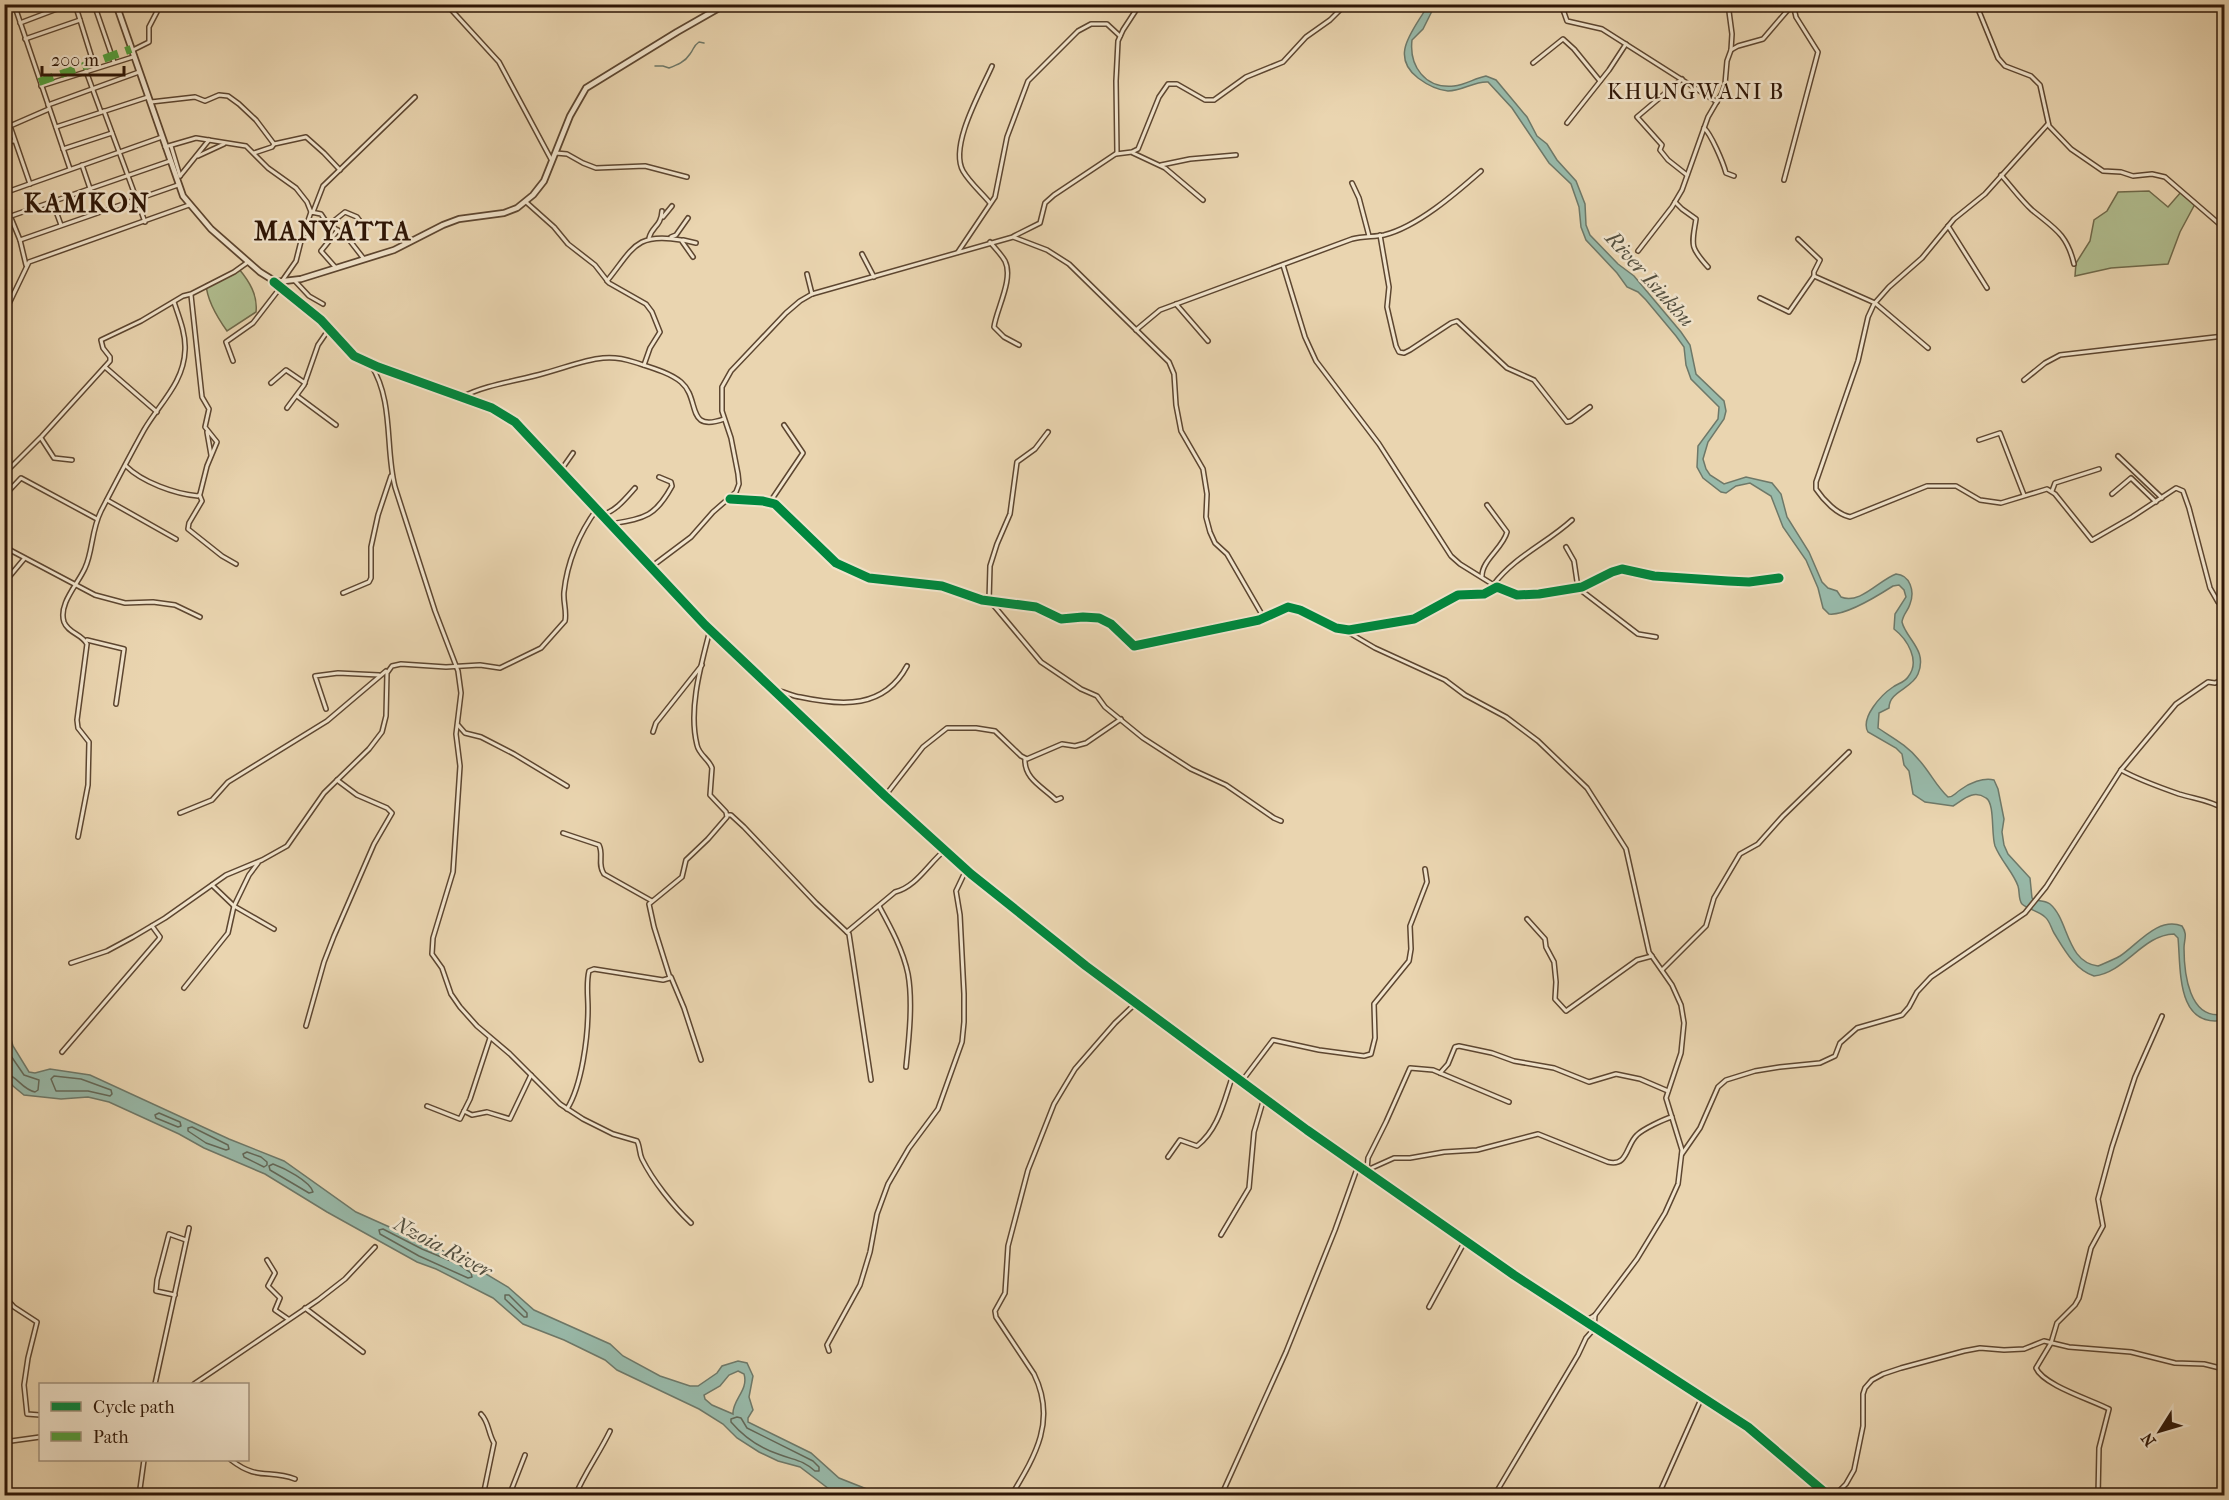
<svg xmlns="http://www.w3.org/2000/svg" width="2229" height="1500" font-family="'IM FELL French Canon',serif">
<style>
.green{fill:#b1be90;stroke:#706a4b;stroke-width:1.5}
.water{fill:#98b9a9;stroke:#6e7868;stroke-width:1.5;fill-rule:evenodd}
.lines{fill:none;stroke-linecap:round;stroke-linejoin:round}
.shore{stroke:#636858;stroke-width:1.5}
.stream{stroke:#6e7868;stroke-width:1.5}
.minor-casing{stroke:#5d4630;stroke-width:6}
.tertiary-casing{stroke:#5d4630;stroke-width:8}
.minor{stroke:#f1e4cc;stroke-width:3}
.tertiary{stroke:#f1e4cc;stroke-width:4.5}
.quiet{stroke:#52a13d;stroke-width:8;stroke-dasharray:15 8;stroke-linecap:butt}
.cycleway-casing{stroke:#f1e4cc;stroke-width:13}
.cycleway{stroke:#00873e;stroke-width:9}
.labels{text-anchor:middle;stroke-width:5;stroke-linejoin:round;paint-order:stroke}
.water-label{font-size:21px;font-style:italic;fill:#534f3f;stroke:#f1e4cc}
.quarter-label{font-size:22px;letter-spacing:1.5px;fill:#2e1606;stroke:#f1e4cc}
.district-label{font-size:26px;font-weight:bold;letter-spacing:1.5px;fill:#2e1606;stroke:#f1e4cc}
</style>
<rect width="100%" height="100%" fill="#ead5b0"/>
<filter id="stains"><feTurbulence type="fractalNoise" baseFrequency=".00333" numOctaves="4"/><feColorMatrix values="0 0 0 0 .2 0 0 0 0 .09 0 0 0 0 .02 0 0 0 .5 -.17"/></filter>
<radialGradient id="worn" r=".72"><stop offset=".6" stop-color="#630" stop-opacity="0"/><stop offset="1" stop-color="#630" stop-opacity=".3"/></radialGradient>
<!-- green -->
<g class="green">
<polygon points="2149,191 2168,207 2181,192 2195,204 2180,232 2168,264 2111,268 2075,276 2076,263 2090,241 2094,220 2107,211 2118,192"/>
<path d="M239,269C249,281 258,295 256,312L227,331C217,317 207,301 206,284Z"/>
</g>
<!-- water -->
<g class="water">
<path d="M1428,5H1435L1423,29L1412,40C1409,66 1425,89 1454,86C1465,85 1475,78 1486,76L1496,80L1527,117L1537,136L1547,144L1557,160L1576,181L1585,204L1586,225L1590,235L1618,264L1634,276L1681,332L1690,345L1696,374L1724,401L1726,411L1724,419L1708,442L1703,459L1706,469L1710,475L1724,484L1746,477L1772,483L1781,494L1787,517L1809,552L1822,582L1828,588L1837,591L1841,597C1860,605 1879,580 1896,574C1910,575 1915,591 1910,604C1908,611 1903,614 1902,622C1906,639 1928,650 1918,674C1912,689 1889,691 1889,708L1879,713L1878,728C1893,738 1908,746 1919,760C1930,772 1936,786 1948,797C1954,797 1954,794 1960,790C1969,783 1984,777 1994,780L1998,789L2004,819L2002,832L2004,845L2008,854L2030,878L2032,898C2038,902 2045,900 2050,904C2069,920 2066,962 2098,966C2105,963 2113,960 2120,956C2137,945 2158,916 2182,926C2188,935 2184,939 2184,948C2184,973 2189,1021 2224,1014V1020C2176,1029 2181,969 2178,938L2174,934C2142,935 2126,972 2094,976C2075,970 2064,949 2054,933C2051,928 2050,921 2045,917C2039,911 2027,909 2022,904C2018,899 2020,892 2018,886C2013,872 2001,861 1995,846C1991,834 1995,803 1986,798C1973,789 1963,800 1953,806L1925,802L1913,794L1909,771L1904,765L1902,754L1896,748L1868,732C1860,718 1881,695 1893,687C1897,684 1905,682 1908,677C1921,661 1907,639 1894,629L1895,614L1906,597L1904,590L1899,585L1893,586C1879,595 1846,616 1829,614L1823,608L1818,588L1806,560L1783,527L1771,496L1750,483L1736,486L1726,493L1721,492L1703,478L1697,467L1698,446L1718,419L1719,407L1691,379L1686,365L1684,347L1676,336L1646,300L1638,292L1627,287L1617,273L1586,240L1581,227L1579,207L1571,184L1549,163L1512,108L1488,82C1474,81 1463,91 1448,91C1437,90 1426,84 1418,78C1388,55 1415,29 1428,5Z"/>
<path d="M4,1015L13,1046L29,1072L35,1073L50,1069L90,1075L229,1139L284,1161L356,1212L461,1259L508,1287L534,1310L610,1344L623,1356L660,1376L690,1386H698L717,1373L722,1366L738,1361L747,1363L753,1376L749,1397L753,1410L748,1418V1422L811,1453L839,1478L882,1495H837L800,1467L778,1461L759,1452L737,1438L723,1424L699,1409L617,1370L605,1360L564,1340L523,1324L493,1298L436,1269L417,1262L327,1212L265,1174L204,1148L179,1134L109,1102L88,1097L61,1099L24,1095L13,1086L5,1075ZM738,1371L744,1374C749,1390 732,1400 733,1414L712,1405L705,1399L704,1395L720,1386L729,1375Z"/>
</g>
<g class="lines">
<!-- shore -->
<g class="shore">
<path d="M4,1041L11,1056L24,1075L39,1080L38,1090L35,1092C21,1089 17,1075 4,1073"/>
<polygon points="54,1076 81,1079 111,1090 112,1094 110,1096 88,1091 56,1091 51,1079"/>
<polygon points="159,1113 180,1122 181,1126 178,1127 156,1118 155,1115"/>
<polygon points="192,1127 228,1145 229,1149 226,1150 206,1143 188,1131 188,1128"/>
<polygon points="247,1152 261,1157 267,1162 267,1165 264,1167 244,1157 243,1154"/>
<path d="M273,1164C284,1168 310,1181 313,1192L309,1193L270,1170L269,1166Z"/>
<polygon points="383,1229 422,1249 458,1264 471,1273 472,1277 468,1278 419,1256 380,1234 379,1230"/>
<polygon points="505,1295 509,1295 527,1313 527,1317 524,1317 505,1299"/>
<path d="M737,1417L741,1418L747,1428L813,1461L819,1467V1471H815C801,1459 796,1461 778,1454C760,1448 743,1436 731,1422V1419Z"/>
</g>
<!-- stream -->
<path class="stream" d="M655,66H663L669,68C677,65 685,62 690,54C694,49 693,46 699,42L704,43"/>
<!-- minor casing -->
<g class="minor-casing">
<g id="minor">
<polyline points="14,4 70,169"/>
<polyline points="75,4 95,68"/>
<polyline points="94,4 114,62"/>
<polyline points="446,4 499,62 552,161"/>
<polyline points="1561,4 1567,21 1602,29 1717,102"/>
<polyline points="1728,4 1732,34 1731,50"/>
<polyline points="1763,4 1768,7 1792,4"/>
<polyline points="1976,4 1998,58 2005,66 2031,76 2040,85 2049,126 2071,149 2103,171 2121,172 2133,176 2152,174 2165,177 2224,228"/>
<polyline points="20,23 70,4"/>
<polyline points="25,39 80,20"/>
<polyline points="131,51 149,42 149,27 161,4"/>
<polyline points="1533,63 1563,39 1574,49 1600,81"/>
<polyline points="86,71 101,112"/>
<polyline points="1682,79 1637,117 1662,145 1660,150 1668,160 1687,175"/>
<polyline points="41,86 133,57"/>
<polyline points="151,102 195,97 205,101 219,95 228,96 239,104 256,120 274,144 272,147 254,153"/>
<polyline points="48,105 139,72"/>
<polyline points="104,111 145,222"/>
<polyline points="1567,123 1609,70 1626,44"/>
<path d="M2048,124L1985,194L1954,219L1922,258L1889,287L1874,304L1868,317L1858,361L1816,482V489C1824,501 1837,514 1850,517L1927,486H1956L1980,500L2001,503L2047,489L2055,494L2092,540L2132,517L2176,488L2183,491L2189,508L2210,588L2218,602L2224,607"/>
<polyline points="56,127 148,97"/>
<path d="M1704,128C1711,134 1723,162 1726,173L1734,176"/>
<polyline points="4,142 14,141"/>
<polyline points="274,144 306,137 324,153 340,170"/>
<polyline points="171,146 180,176"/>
<polyline points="165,147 196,138 246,146 268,168 296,188 307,202 311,212"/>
<polyline points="63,149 112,133"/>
<polyline points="556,153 567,154 583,163 596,168 645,166 687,177"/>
<polyline points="1133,153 1165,168 1203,200"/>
<polyline points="1116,154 1132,152 1138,149 1159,97 1168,84 1177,84 1205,100 1214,100 1246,77 1283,62 1306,37 1330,20 1346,4"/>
<polyline points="198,156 224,144"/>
<polyline points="82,165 98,212"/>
<polyline points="1161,165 1190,159 1236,155"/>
<path d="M2001,175C2011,186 2021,200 2032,210C2054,228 2067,234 2074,264"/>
<polyline points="180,176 209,140"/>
<polyline points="4,177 10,191"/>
<polyline points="1784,180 1818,52 1796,17 1793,4"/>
<polyline points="1352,183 1359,198 1369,236"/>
<polyline points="30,184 10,126 49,109"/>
<polyline points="4,193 162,137"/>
<polyline points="4,201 20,240 26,265"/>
<polyline points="526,202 554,227 568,244 595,265 609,283 646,304 652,312 660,332 650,348 644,365"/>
<path d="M1675,202L1682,209L1696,219C1692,245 1689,246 1708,267"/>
<polyline points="53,203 61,225"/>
<path d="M990,203C982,193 970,183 963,171C949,146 981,91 992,66"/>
<polyline points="313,212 323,186 415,97"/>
<polyline points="11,216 170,161"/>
<polyline points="663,217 672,206"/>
<polyline points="330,224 345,212 357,217 366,229"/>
<polyline points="1948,226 1987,288"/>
<polyline points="1380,235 1389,287 1387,307 1396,346 1399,352 1404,353 1410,350 1451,323 1457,321 1507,368 1534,380 1567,422 1571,421 1590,407"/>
<polyline points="1014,236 1040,223 1045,203 1054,195 1117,153 1116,81 1118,41 1123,30 1140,4"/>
<polyline points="671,237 676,235 688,218"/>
<path d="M649,238C652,226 661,227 662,211"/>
<polyline points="1798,239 1820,260 1814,272 1814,276 1875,303 1928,348"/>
<polyline points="20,240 178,185"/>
<polyline points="683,240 696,243"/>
<path d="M990,242C995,248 1001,254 1005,261C1014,279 996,310 994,327L1004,337L1019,345"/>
<polyline points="1638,251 1672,207 1682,190 1708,117 1722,93 1725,84 1727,61 1731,50 1738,46 1763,39 1793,4"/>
<polyline points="958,252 995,197 1007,137 1028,81 1078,31 1091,24 1107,24 1120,36"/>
<polyline points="862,254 874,277"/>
<polyline points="1283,265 1305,337 1316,361 1379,444 1451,556 1460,564 1497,587"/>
<polyline points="336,268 321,251 338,230"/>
<polyline points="807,274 812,294"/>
<polyline points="282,281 296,261 301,241 311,212 321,214 325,220 350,241 364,259"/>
<polyline points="295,281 309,296 323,304"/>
<path d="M607,281C633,249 635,232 681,240L693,257"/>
<polyline points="274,282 321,320 354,356 378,367 492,408 515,422 705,625 885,796 971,874 1086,966 1307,1130 1514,1275 1748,1427 1829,1496"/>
<polyline points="1760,298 1789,312 1814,276"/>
<polyline points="1176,304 1208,341"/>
<polyline points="4,314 29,262 189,205"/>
<path d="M1136,330L1160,310L1352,239C1363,236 1374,237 1384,235C1417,227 1456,193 1481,171"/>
<polyline points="233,361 226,342 253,323 280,288"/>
<path d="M371,365C394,401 385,448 395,487L435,611L458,671L461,693L456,734L460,766L453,872L433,938L432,954L442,968L451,994L460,1007L477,1026L510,1054L560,1104L583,1119L613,1134L637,1141C640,1146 639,1153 642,1159C653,1181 673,1206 691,1223"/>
<polyline points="105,367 157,412"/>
<polyline points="2024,380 2045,363 2060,355 2224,336"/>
<polyline points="271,383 286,370 305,383"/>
<polyline points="297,396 336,425"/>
<path d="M462,397C487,384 518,381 545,373C564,368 583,360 603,358C613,357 625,359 634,362C649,367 669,372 681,382C701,399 685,433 724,419"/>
<polyline points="287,408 304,385 318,345 329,329"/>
<polyline points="207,432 211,455"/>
<polyline points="41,438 54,458 72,460"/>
<polyline points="1979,440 2000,433 2024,495"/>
<polyline points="2118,456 2162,498"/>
<path d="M126,466C142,482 175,494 198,496L200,494L207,466L217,442L205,427L209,409L202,397L191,295"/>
<polyline points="561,470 573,453"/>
<polyline points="4,474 42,436 110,361 110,357 103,348 101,340 141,321 183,296 191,294 234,272 248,262"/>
<polyline points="2052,491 2055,483 2099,469"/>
<polyline points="2112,494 2131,478 2156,502"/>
<polyline points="4,496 21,478 97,519"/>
<polyline points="200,496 202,501 189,523 188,529 222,556 236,564"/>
<polyline points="730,499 763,501 775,504 836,563 869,578 942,586 982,600 1036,607 1061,619 1083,617 1099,618 1111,624 1134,646 1259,620 1288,607 1300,610 1336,628 1349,630 1414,619 1458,595 1484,594 1497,587 1517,595 1539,594 1582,587 1612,572 1622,569 1654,576 1728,581 1749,582 1779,578"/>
<polyline points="107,500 176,539"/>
<polyline points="770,502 803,453 784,425"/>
<path d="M602,515C616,511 626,498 635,488"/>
<path d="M611,524C645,518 655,517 672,486L671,482L659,477"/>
<polyline points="4,532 9,534 7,543 10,550 95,595 125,603 153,602 175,605 200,617"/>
<polyline points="1566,547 1574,561 1578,588 1638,634 1656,637"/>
<polyline points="651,567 691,537 713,512 736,492 739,484 738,474 731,438 722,411 722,387 731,371 786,313 800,301 812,294 1013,237 1047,250 1069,264 1169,362 1174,374 1176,405 1181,431 1203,469 1207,494 1206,517 1210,532 1215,543 1227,554 1264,618"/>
<path d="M1482,576C1482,560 1503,548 1507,532L1487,505"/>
<polyline points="4,583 24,559"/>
<path d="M1494,584C1514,557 1547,543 1572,520"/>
<polyline points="343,593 369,582 371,578 371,547 378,515 391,476"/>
<polyline points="989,601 990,566 997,544 1010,514 1017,462 1035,449 1048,432"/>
<polyline points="990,601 1041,662 1081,689 1097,696 1105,707 1143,738 1191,769 1226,785 1274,818 1281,821"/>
<polyline points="1346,631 1375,648 1445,680 1465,695 1506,717 1538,741 1587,788 1626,849 1649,952 1672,985 1681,1005 1684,1023 1681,1053 1666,1098 1682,1150 1678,1184 1665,1213 1637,1259 1595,1315 1584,1322"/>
<polyline points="87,640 124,649 116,704"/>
<path d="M773,690C782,690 791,696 800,697C842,706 884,709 907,666"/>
<polyline points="326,709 315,676 338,673 379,675"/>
<polyline points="458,725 465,733 481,737 514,754 567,786"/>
<polyline points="653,732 656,723 702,665"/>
<path d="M1025,759C1024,779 1043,787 1056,800L1061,798"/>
<path d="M2121,770C2139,780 2159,787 2179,794C2195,799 2210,800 2224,809"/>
<polyline points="885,796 923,747 947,728 976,728 995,731 1021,756 1027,759 1062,744 1075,746 1086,743 1121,719"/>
<polyline points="180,813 212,800 228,782 327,721 386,671"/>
<polyline points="727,815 731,815 744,827 816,903 849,934 871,1080"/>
<path d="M563,833L599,845C604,855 597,864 604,874L652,901"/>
<path d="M78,837L88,785L89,742L78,728L77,720L87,644C82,634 68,633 64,622C58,604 78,584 85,568C93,551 91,531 101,511C115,484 129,457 144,430C159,404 184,383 185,350C186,334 179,317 174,302"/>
<polyline points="212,885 234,906 274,929"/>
<path d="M879,906C891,928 903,950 908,974C913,1002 909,1038 906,1067"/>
<polyline points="1527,919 1545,939 1546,947 1554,962 1556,982 1555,999 1566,1011 1637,960 1652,956"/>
<path d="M847,932L895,892C916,887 928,864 945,850"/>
<path d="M71,963L107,951L133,937L165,918L226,875L262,860L287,846L324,793L369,749L382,732L386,716L387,673L392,666L401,664L446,667L480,665L500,668L541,648L565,621C567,611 563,602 564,592C567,563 579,533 597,509"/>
<polyline points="1662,970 1706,926 1714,898 1740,854 1758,844 1783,816 1849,752"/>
<polyline points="671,977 684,1008 701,1060"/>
<polyline points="184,988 228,933 234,906 249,875 258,863"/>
<polyline points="306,1026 324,962 334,936 374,844 392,813 387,808 357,795 337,780"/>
<polyline points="62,1052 159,939 160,937 152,926"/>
<polyline points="1440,1073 1448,1064 1455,1047 1459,1046 1492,1053 1514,1061 1554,1068 1589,1082 1616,1074 1640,1079 1668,1091"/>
<polyline points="1242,1081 1273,1040 1319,1050 1364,1056 1371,1054 1375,1038 1374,1004 1409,961 1411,949 1410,926 1427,882 1425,869"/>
<polyline points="427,1106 460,1119 470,1099 490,1038"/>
<path d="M567,1109C582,1085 588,1037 588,1008C588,996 586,983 589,971L594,969L663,980L670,978L654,927L649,904L682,877L686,860L708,839L727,817L726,812L710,795L712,768C709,759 699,755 697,745C688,709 701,665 710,630"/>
<polyline points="464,1111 472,1115 487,1112 510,1119 531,1075"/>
<polyline points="1682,1154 1700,1128 1718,1087 1726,1080 1755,1071 1780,1067 1820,1063 1835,1056 1840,1043 1857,1028 1902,1015 1909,1007 1917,992 1931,977 2025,913 2046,887 2121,770 2176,704 2208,682 2215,683 2224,679"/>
<path d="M1168,1157L1180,1140L1197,1146C1219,1129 1224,1100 1233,1075"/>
<polyline points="1367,1170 1368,1158 1386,1122 1410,1068 1433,1070 1509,1102"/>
<path d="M1365,1171L1394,1158H1410L1444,1152L1477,1150L1538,1134L1608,1162C1628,1167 1626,1145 1637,1135C1643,1129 1664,1119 1672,1117"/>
<polyline points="1221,1235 1249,1188 1254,1132 1264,1098"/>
<polyline points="267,1260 275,1273 268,1286 280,1298 275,1310 288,1319"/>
<polyline points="175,1295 156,1291 157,1280 169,1234 186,1240"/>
<polyline points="4,1296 14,1307 37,1322 28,1358 24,1385 27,1414 40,1415"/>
<polyline points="1429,1307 1465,1241"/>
<polyline points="305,1308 363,1352"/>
<polyline points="829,1351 827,1345 860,1285 870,1252 877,1214 888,1184 909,1148 938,1109 962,1042 964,1022 964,994 960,915 956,891 966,870"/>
<polyline points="155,1384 189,1228"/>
<polyline points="194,1384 318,1300 345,1279 375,1247"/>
<path d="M481,1414C489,1422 488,1433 494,1443L483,1496"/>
<polyline points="4,1442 40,1437"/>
<path d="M231,1460C258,1481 269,1469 295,1479"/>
<polyline points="396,1494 396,1496"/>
<polyline points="139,1496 144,1460"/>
<polyline points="509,1496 525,1455"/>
<path d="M575,1496C585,1472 599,1454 610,1431"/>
<path d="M1011,1496C1035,1456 1057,1421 1034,1374L996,1317L995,1311L1005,1293L1008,1246L1028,1170L1054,1104L1075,1069L1115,1023L1136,1003"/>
<polyline points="1221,1496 1286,1352 1335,1230 1358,1166"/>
<polyline points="1494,1496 1578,1355 1586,1338 1594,1329 1595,1315"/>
<polyline points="1658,1496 1702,1397"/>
<polyline points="1834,1496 1846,1484 1854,1470 1863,1426 1863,1394 1865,1388 1872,1380 1883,1374 1901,1368 1964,1351 1980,1348 2004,1350 2024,1349 2044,1341 2069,1347 2131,1352 2175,1363 2204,1364 2224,1369"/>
<path d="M2098,1496L2099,1448L2109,1409C2092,1400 2043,1385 2036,1368L2051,1343L2057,1323L2075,1305L2079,1298L2091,1248L2103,1226L2098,1199L2112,1147L2135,1077L2162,1016"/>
</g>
</g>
<!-- tertiary casing -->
<g class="tertiary-casing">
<polyline id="tertiary" points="116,4 183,196 211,229 260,272 276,282 301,279 394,250 443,225 459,219 504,213 517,208 533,195 544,181 570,116 586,88 677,32 726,4"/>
</g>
<!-- minor -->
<use href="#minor" class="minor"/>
<!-- tertiary -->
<use href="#tertiary" class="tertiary"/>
<!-- quiet -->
<polyline class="quiet" points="39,82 131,49"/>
<!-- cycleway casing -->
<g class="cycleway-casing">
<g id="cycleway">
<polyline points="274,282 321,320 354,356 378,367 492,408 515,422 705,625 885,796 971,874 1086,966 1307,1130 1514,1275 1748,1427 1829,1496"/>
<polyline points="730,499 763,501 775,504 836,563 869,578 942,586 982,600 1036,607 1061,619 1083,617 1099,618 1111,624 1134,646 1259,620 1288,607 1300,610 1336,628 1349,630 1414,619 1458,595 1484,594 1497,587 1517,595 1539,594 1582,587 1612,572 1622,569 1654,576 1728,581 1749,582 1779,578"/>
</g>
</g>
<!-- cycleway -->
<use href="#cycleway" class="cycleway"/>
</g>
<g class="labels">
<!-- water labels -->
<g class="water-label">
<text transform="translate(1650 279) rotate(48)" y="7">River Isiukhu</text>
<text transform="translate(443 1247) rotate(28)" y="7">Nzoia River</text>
</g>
<!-- quarter labels -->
<g class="quarter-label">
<text x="1696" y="99">KHUNGWANI B</text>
</g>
<!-- district labels -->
<g class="district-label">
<text x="87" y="212">KAMKON</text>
<text x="333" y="240">MANYATTA</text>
</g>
</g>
<!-- margin -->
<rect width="2229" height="1500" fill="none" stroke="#ead5b0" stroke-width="24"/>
<rect x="6" y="6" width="2217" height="1488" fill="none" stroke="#2e1606" stroke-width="3"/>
<rect x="12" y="12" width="2205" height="1476" fill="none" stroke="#2e1606" stroke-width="1.5"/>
<!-- legend -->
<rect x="39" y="1383" width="210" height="78" fill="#f1e4cc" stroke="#a3927d" stroke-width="1.5"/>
<rect x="51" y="1402" width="30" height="9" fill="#00873e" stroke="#a3927d" stroke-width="1.5"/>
<text x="93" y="1413" font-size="18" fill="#2e1606">Cycle path</text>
<rect x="51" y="1432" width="30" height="9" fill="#52a13d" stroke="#a3927d" stroke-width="1.5"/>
<text x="93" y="1443" font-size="18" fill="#2e1606">Path</text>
<!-- north arrow -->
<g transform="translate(2160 1431) rotate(233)" stroke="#f1e4cc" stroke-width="4.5" paint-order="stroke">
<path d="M0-4.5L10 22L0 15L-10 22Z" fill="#2e1606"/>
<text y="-9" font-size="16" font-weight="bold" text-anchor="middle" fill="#2e1606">N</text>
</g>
<!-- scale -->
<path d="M42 66v9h82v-9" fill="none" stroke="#2e1606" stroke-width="3"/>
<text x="51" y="66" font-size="18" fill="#2e1606" stroke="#f1e4cc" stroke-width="4.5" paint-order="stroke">200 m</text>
<rect width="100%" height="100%" filter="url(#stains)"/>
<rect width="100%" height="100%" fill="url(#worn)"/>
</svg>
